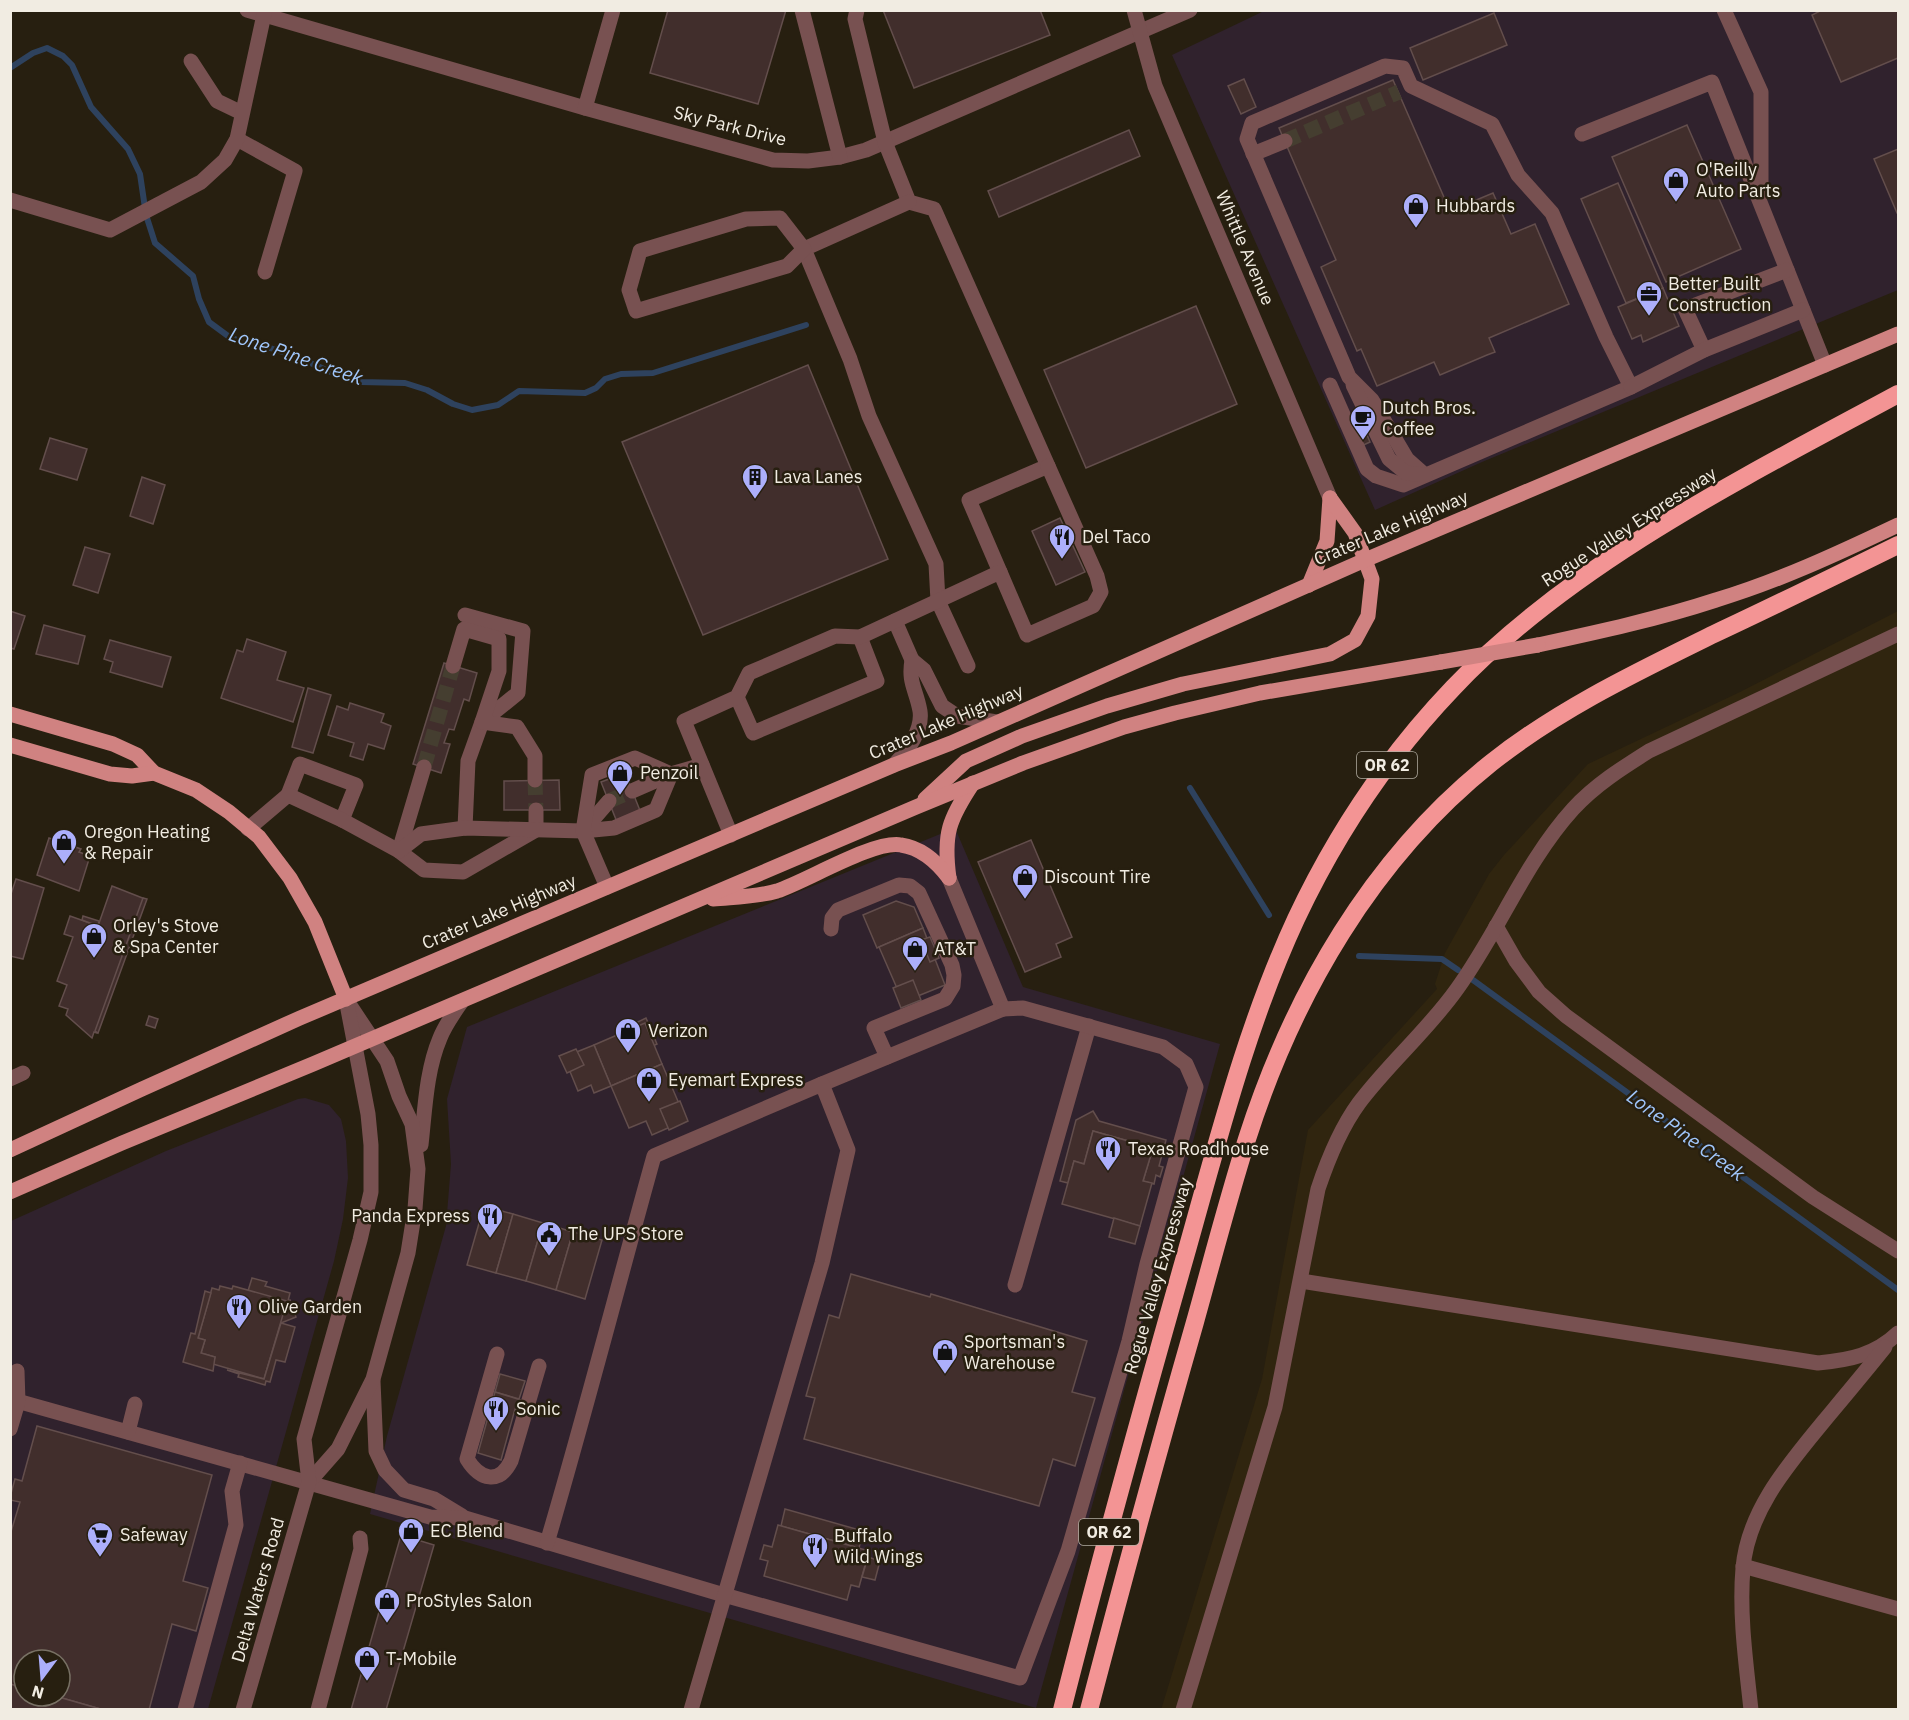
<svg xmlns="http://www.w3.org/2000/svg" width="1909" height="1720" font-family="'IBM Plex Sans',sans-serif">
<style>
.commercial{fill:#30222d;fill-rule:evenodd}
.built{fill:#30250f}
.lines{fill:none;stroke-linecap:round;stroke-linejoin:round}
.stream{stroke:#2e425e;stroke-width:6}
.building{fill:#412e2c;stroke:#634e4c;stroke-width:1.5}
.minor-tunnel{stroke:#453e30;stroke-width:15;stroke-dasharray:15 8;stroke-linecap:butt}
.minor{stroke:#785151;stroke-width:15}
.major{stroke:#d08281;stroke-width:15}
.highway{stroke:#f39494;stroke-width:18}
.major-bridge{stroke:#d08281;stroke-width:15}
.labels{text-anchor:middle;stroke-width:5;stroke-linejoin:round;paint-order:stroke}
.shield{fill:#271f10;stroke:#b4aea3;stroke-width:1.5}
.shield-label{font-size:16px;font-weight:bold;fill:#f1ece2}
.street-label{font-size:18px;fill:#f1ece2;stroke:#271f10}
.poi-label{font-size:18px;fill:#f1ece2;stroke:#271f10;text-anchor:start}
.water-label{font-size:20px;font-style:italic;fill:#a0c6fb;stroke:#271f10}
</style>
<rect width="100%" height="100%" fill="#271f10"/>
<!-- commercial -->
<g class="commercial">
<polygon points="1264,11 1898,11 1898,290 1482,462 1375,510 1172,55"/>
<polygon points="955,828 1023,987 1220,1044 1036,1708 370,1514 387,1436 446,1226 451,1164 447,1099 467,1027"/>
<path d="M305,1098L329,1105L341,1119L346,1141L348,1178L343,1219L334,1261L208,1709L11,1710V1221L166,1151L298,1099ZM24,1660H60V1696H24Z"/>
</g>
<!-- built -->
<polygon class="built" points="1898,611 1898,1709 1161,1710 1262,1379 1308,1130 1437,989 1435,984 1445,953 1489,874 1504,855 1588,764 1740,692"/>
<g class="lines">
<!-- stream -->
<g class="stream">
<polyline points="10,68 33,53 47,48 63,56 72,65 91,107 128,149 140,174 146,215 155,243 193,276 199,299 209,322 228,336 248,345 270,348 295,356 333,373 361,382 405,383 427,390 453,404 472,410 498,405 519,391 585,393 596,388 605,379 621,374 653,373 806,325"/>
<polyline points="1190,788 1269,915"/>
<polyline points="1359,956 1442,959 1458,970"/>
<polyline points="1473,980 1898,1290"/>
</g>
</g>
<!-- building -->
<g class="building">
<polygon points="668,10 786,10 758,104 650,73"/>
<polygon points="883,10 1040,10 1050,35 914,88"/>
<polygon points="1822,10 1898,10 1898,58 1841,82 1812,15"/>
<polygon points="1494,13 1507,45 1423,80 1410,48"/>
<polygon points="1244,79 1256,107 1241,114 1228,86"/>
<polygon points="1393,80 1450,211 1493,193 1511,234 1535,224 1569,304 1489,338 1495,352 1487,355 1440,375 1434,362 1377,386 1361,349 1357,351 1321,267 1336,260 1279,128"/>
<polygon points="1687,125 1741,249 1666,282 1612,157"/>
<polygon points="1129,130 1140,156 999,217 988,191"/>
<polygon points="1898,149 1898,213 1897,213 1874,159"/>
<polygon points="1618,183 1663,288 1626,303 1581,199"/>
<polygon points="1663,288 1679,326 1643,342 1641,335 1632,339 1618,307"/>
<polygon points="1196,306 1237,404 1086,468 1044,370"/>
<polygon points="808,365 888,559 703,635 622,442"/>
<polygon points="1367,435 1370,442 1359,447 1355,440"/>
<polygon points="50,438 87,449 77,480 40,469"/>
<polygon points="142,477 165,485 153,524 130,516"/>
<polygon points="1060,518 1085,572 1056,585 1032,531"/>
<polygon points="85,547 110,554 98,593 73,585"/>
<polygon points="10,611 25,616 14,649 10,648"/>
<polygon points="44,625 85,636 78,664 36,654"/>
<polygon points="247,639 286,652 277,680 304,688 293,722 221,698 237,650 243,652"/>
<polygon points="110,640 171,657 162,687 110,672 113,662 104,659"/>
<polygon points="444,663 477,673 469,701 464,699 454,730 449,729 444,743 450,744 441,773 413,764"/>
<polygon points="308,688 331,695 313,753 292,747"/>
<polygon points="350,703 384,714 381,722 391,726 384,749 368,744 363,760 350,756 354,743 328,735 337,706 348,710"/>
<polygon points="625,773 641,813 617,822 601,782"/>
<polygon points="559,780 560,810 504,810 504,781"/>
<polygon points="49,838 81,849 79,852 90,856 79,891 37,875"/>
<polygon points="1031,840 1072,937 1056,944 1061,957 1025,972 978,862"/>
<polygon points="16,879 44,888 23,959 10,956 10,897"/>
<polygon points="112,886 145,899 97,1033 94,1032 92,1038 66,1015 68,1009 59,1006 67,985 57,981 73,937 64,934 70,916 98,926"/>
<polygon points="143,898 147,899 98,1033 95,1031"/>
<polygon points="896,901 914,907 923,928 877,948 863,915"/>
<polygon points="83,916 99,921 98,926 82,920"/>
<polygon points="923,928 945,985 903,1002 879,947"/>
<polygon points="930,937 939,958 930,962 921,940"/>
<polygon points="913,980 921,1000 901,1008 893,988"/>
<polygon points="149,1016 158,1019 155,1028 146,1025"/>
<polygon points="646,1018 657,1044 632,1055 621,1030"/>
<polygon points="645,1023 662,1064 611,1086 594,1045"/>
<polygon points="594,1045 611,1086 594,1093 591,1085 578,1091 564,1057"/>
<polygon points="576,1049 584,1065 567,1073 559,1056"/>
<polygon points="662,1064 686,1120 652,1135 646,1121 629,1128 611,1086"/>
<polygon points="680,1101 688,1121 669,1130 660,1109"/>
<polygon points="1093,1111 1099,1121 1166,1140 1159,1166 1163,1167 1160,1177 1156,1175 1154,1184 1143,1181 1153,1148 1093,1131 1084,1164 1074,1161 1068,1183 1060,1181 1076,1120"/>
<polygon points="1093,1131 1153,1148 1143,1181 1152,1183 1140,1226 1062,1204 1074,1161 1084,1164"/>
<polygon points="484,1206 513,1214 496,1273 467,1265"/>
<polygon points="513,1214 543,1223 526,1281 496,1273"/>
<polygon points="1114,1218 1140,1226 1135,1244 1109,1237"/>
<polygon points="543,1223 573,1232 556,1290 526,1281"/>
<polygon points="573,1232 602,1240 585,1299 556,1290"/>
<polygon points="851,1274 930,1297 931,1294 1087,1341 1072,1392 1095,1398 1075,1466 1053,1459 1039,1506 804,1439 815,1398 806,1396 829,1315 839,1318"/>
<polygon points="252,1278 267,1282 265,1286 290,1293 288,1301 290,1300 296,1317 281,1323 274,1305 280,1303 247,1294"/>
<polygon points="220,1286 232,1289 233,1286 287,1301 264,1379 213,1364 215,1357 201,1353 205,1340 198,1338 212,1288 219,1290"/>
<polygon points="205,1291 211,1293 198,1338 205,1340 201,1353 215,1357 213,1371 183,1362 191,1333 195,1334"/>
<polygon points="281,1323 295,1327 285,1362 276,1360 270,1382 266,1381 265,1385 238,1377 239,1374 227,1370 264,1379"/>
<polygon points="500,1374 525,1381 519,1399 495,1392"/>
<polygon points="495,1392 524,1401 521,1410 515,1409 501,1460 478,1453"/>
<polygon points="37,1426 212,1475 183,1581 208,1588 196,1631 172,1624 149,1710 104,1710 55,1696 60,1696 60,1660 24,1660 24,1688 10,1684 10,1535 20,1502 10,1500 10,1497 15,1479 22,1481"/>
<polygon points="785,1509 863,1531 859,1548 781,1526"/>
<polygon points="778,1525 869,1551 859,1587 851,1585 847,1600 764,1576 768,1561 760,1559 764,1545 772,1547"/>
<polygon points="401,1535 434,1545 386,1710 351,1710"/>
<polygon points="868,1557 880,1561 875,1580 862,1577"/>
<polygon points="10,1684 24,1688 24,1696 55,1696 104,1710 10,1710"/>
</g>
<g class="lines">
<!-- minor-tunnel -->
<g class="minor-tunnel">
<polyline points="1285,141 1399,92"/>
<polyline points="424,767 453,666"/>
<polyline points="535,780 536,810"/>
<polyline points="609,801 632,791"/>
</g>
<!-- minor -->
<g class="minor">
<polyline points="247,10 585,108 773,160 808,161 840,157 866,150 1190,10"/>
<polyline points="802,10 840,157"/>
<polyline points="857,10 855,19 885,142 909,202 934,209 1048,466 969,500 1000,572"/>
<polyline points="1134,10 1155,86 1330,498"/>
<polyline points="1724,10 1761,92 1761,195"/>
<polyline points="191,61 217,101 242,113"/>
<polyline points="585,108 613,10"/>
<polyline points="1582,134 1712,82 1825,365"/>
<polyline points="237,139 295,171 265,272"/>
<polyline points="1253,154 1285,141"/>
<polyline points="10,200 110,230 201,182 225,160 237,139 265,10"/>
<polyline points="909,202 804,249 850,359 869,416 936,564 938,601 968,666"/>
<polygon points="780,218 804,249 787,266 636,311 629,290 640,251 746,219"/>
<polyline points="1704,350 1685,309 1787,270"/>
<polyline points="1330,385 1367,469 1376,476 1403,485 1631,387 1606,337 1552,213 1518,175 1492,124 1411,86 1403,68 1385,66 1252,123 1247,139 1349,377 1372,400 1407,459 1425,475"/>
<polyline points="1353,385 1389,459 1406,473 1425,475"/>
<polyline points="1631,387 1704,350 1803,310"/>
<polyline points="465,615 523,631 518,693 482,722 468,761 465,828"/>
<polyline points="895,621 912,660"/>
<polyline points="453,666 464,629 499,639 499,671 482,722 517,727 535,756 535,780"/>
<polyline points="737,697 753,733 877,681 860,637"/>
<path d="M894,765C907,751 923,731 920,711C916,689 908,683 912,660L924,670L942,706L957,716L997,722"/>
<polyline points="424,767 399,851 424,870 463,872 536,830 536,810"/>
<polyline points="632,791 671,774"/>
<polyline points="288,795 300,764 356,785 342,820"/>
<polyline points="248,829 288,795 342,820 399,851 421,834 465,828 583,831 614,828 656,810 671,774 702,765"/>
<polyline points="583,831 609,801"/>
<polyline points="731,835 684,721 737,697 749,673 835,636 860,637 1000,572 1027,635 1093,606 1101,592 1097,576 1048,466"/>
<polyline points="607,887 583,831 592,775 635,758 671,774"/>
<polyline points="1496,926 1516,961 1539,992 1566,1016 1813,1197 1898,1251"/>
<polyline points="831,929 832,918 838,910 899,885 910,886 919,893 952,965 954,975 953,986 945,999 874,1028 887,1057"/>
<polyline points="10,1079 23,1073"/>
<polyline points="822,1084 1003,1009 949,878"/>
<path d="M421,1145C425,1110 426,1071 440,1038C445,1025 454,1013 462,1001"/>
<path d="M1301,1281L1818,1363C1850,1360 1875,1355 1898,1333"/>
<polyline points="1015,1285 1089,1026"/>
<path d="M497,1354L467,1459C480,1480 499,1485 511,1461L539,1366"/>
<polyline points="373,1381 376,1451 385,1470 404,1490 434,1499 462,1516"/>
<polyline points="10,1399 430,1517 465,1518 724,1595 1020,1678 1068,1551 1129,1341 1147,1264 1196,1087 1186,1064 1163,1047 1023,1008 1003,1009"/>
<polyline points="10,1429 18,1402 17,1371"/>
<polyline points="128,1432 135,1404"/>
<polyline points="309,1482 338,1449 373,1379 408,1253 415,1209 418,1169 412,1124 399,1096 387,1061 349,1004"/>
<path d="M547,1543C585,1414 618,1285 654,1156L822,1084L848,1150L822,1263L691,1710"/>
<polyline points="1743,1566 1898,1609"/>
<polyline points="185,1710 236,1525 232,1491 240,1463"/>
<polyline points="243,1710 309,1482 304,1439 360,1240 371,1192 371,1145 368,1114 346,999"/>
<polyline points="318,1710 361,1549 360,1538"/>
<path d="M1183,1710L1275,1407L1318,1189C1328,1159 1340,1129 1359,1103C1389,1063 1428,1030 1457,989C1499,931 1525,862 1573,809C1595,785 1622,768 1649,751L1898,634"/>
<path d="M1751,1710C1746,1663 1739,1614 1743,1568C1748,1510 1789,1464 1824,1421C1844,1397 1865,1372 1885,1347"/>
</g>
<!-- major -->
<g class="major">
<polyline points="1309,585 1327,541 1330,498"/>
<path d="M1538,645C1598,632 1658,619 1716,600C1779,581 1839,553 1898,525"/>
<polyline points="10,714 113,744 137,755 154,773 196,790 229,812 259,837 290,878 315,922 346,999"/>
<polyline points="10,745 110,774 132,776 154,773"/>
<polyline points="925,799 966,761 1022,736 1107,706 1183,684 1330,654 1355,640 1368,616 1372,579 1355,533 1330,498"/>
<path d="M949,878C943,834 949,819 973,783"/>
<path d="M713,899C733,897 757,897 777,891C807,881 874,840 901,845C922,848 937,862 949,878"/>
<polyline points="10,1150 142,1089 300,1018 894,765 951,743 1365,560 1898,334"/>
<polyline points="10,1192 122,1143 313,1064 916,807 1023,763 1124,727 1175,713 1260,693 1441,662"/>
</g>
<!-- highway -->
<g class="highway">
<path d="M1062,1710C1100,1560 1141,1412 1183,1264C1216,1148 1245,1029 1296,919C1336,834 1388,756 1453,688C1571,563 1748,475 1898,394"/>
<path d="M1089,1710C1123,1580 1158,1451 1195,1322C1212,1261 1228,1199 1247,1139C1293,995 1372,858 1491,763C1559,709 1637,672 1714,634C1776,605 1837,575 1898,545"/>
</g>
<!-- major-bridge -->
<polyline class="major-bridge" points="1441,662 1538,645"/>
</g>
<!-- icons -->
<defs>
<g id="shop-pin" transform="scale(1.35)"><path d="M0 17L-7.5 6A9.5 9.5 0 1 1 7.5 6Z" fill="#acaffb" stroke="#271f10"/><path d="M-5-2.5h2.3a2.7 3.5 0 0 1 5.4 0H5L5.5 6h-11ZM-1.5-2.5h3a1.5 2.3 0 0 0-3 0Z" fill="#111"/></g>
<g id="office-pin" transform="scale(1.35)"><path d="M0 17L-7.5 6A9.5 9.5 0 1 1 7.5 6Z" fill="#acaffb" stroke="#271f10"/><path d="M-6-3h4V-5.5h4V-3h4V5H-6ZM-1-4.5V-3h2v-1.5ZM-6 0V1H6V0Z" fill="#111"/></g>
<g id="cafe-pin" transform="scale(1.35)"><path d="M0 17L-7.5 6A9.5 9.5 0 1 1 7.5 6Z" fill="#acaffb" stroke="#271f10"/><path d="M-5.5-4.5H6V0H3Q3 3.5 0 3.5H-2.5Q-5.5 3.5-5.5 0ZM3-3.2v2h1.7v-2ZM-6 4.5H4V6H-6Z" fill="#111"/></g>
<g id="building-pin" transform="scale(1.35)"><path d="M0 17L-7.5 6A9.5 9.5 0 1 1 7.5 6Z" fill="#acaffb" stroke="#271f10"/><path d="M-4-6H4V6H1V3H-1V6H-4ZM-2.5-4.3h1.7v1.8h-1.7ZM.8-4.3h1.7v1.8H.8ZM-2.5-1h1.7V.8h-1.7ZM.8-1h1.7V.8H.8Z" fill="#111"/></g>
<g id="restaurant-pin" transform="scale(1.35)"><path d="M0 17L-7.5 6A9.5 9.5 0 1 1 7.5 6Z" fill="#acaffb" stroke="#271f10"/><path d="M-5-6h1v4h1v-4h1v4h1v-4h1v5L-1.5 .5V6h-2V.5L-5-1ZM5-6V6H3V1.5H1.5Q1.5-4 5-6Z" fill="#111"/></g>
<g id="civic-pin" transform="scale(1.35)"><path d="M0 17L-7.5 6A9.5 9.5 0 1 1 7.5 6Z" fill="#acaffb" stroke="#271f10"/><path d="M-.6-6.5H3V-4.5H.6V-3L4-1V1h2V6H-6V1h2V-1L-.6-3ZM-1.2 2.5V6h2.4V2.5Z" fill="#111"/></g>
<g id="supermarket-pin" transform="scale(1.35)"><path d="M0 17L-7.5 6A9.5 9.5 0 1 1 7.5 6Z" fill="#acaffb" stroke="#271f10"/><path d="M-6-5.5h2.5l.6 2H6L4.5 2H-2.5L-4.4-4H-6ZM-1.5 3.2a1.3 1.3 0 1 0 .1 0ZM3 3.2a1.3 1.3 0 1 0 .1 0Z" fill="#111"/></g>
</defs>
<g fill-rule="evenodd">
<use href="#shop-pin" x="1676" y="180"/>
<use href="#shop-pin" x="1416" y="206"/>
<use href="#office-pin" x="1649" y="294"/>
<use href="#cafe-pin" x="1363" y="418"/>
<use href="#building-pin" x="755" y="477"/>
<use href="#restaurant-pin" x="1062" y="537"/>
<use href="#shop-pin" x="620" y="773"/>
<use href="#shop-pin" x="64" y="842"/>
<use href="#shop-pin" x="1025" y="877"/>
<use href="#shop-pin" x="94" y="936"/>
<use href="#shop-pin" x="915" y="949"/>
<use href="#shop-pin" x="628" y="1031"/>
<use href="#shop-pin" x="649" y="1080"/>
<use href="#restaurant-pin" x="1108" y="1149"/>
<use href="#restaurant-pin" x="490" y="1216"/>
<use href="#civic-pin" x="549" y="1234"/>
<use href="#restaurant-pin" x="239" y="1307"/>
<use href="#shop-pin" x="945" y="1352"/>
<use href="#restaurant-pin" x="496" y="1409"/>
<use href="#shop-pin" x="411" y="1531"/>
<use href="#supermarket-pin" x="100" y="1535"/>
<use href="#restaurant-pin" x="815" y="1546"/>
<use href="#shop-pin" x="387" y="1601"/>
<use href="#shop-pin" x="367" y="1659"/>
</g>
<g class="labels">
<!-- shield labels -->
<g class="shield">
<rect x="1357" y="752" width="60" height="26" rx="4.5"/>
<rect x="1079" y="1519" width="60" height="26" rx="4.5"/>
</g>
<g class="shield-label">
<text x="1387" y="771">OR 62</text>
<text x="1109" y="1538">OR 62</text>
</g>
<!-- street labels -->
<g class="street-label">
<text transform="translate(730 126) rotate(14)" y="6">Sky Park Drive</text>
<text transform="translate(1245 248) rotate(67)" y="6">Whittle Avenue</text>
<text transform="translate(1629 527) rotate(-33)" y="6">Rogue Valley Expressway</text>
<text transform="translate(1391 528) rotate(-23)" y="6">Crater Lake Highway</text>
<text transform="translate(946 722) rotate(-23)" y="6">Crater Lake Highway</text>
<text transform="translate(499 912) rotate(-23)" y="6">Crater Lake Highway</text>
<text transform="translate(1158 1276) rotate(-74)" y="6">Rogue Valley Expressway</text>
<text transform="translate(258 1590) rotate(-74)" y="6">Delta Waters Road</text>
</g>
<!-- poi labels -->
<g class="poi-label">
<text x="1696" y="176">O'Reilly<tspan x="1696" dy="21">Auto Parts</tspan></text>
<text x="1436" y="212">Hubbards</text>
<text x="1668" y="290">Better Built<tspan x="1668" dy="21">Construction</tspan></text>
<text x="1382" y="414">Dutch Bros.<tspan x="1382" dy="21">Coffee</tspan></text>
<text x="774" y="483">Lava Lanes</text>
<text x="1082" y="543">Del Taco</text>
<text x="640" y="779">Penzoil</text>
<text x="84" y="838">Oregon Heating<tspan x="84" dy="21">&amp; Repair</tspan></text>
<text x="1044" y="883">Discount Tire</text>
<text x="113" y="932">Orley's Stove<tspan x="113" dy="21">&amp; Spa Center</tspan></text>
<text x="934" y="955">AT&amp;T</text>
<text x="648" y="1037">Verizon</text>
<text x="668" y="1086">Eyemart Express</text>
<text x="1128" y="1155">Texas Roadhouse</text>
<text x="470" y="1222" text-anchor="end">Panda Express</text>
<text x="568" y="1240">The UPS Store</text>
<text x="258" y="1313">Olive Garden</text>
<text x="964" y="1348">Sportsman's<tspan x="964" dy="21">Warehouse</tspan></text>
<text x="516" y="1415">Sonic</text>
<text x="430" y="1537">EC Blend</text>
<text x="120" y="1541">Safeway</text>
<text x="834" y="1542">Buffalo<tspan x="834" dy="21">Wild Wings</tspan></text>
<text x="406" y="1607">ProStyles Salon</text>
<text x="386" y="1665">T-Mobile</text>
</g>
<!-- water labels -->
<g class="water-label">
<text transform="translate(296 356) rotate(19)" y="7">Lone Pine Creek</text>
<text transform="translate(1686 1135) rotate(36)" y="7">Lone Pine Creek</text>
</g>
</g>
<!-- border -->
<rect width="1909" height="1720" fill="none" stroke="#f1ece2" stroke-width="24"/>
<!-- north arrow -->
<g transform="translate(42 1678) rotate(196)"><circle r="28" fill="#271f10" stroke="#787164" stroke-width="1.5"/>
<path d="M0-4.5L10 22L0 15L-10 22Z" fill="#acaffb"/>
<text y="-9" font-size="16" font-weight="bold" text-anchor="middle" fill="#f1ece2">N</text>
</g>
</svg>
